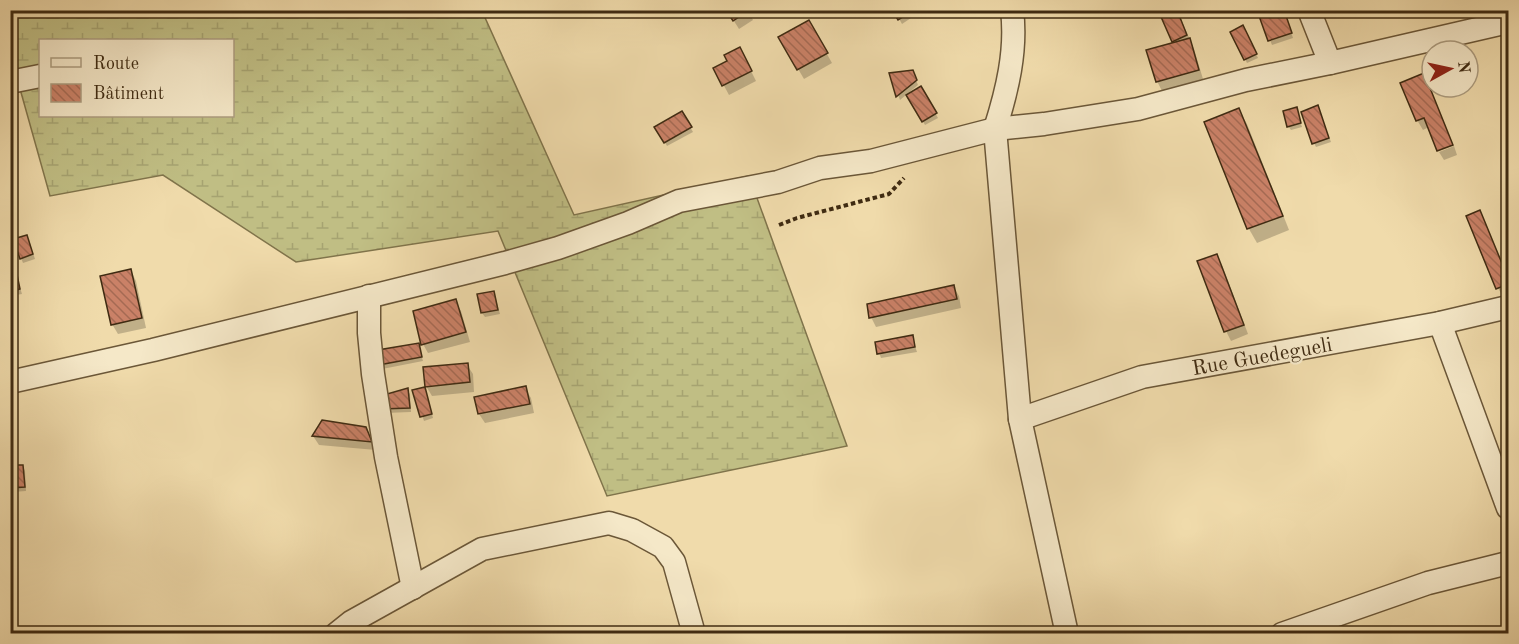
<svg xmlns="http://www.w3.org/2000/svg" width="1519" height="644" font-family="'Old Standard TT',serif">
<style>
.wetland{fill:url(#wetland-marsh);stroke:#80744b;stroke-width:1.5;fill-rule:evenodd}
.shadow{fill:#0003}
.building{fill:url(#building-back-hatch);stroke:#3f2b12;stroke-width:1.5}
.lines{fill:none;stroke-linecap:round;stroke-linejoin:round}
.minor-casing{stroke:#6b5738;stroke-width:25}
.path{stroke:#3f2b12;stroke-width:4;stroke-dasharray:4.5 3;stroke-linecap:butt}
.minor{stroke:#f5e8c8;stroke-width:22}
.labels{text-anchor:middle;stroke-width:4.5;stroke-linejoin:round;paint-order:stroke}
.street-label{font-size:21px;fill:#3f2b12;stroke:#f5e8c8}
</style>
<defs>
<pattern id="wetland-marsh" width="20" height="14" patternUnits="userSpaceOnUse" patternTransform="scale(1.5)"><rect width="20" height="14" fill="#c0be84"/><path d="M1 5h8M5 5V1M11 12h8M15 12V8" fill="none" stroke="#a6a371"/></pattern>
<pattern id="building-back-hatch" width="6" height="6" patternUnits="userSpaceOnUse" patternTransform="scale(1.5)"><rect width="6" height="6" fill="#ca8167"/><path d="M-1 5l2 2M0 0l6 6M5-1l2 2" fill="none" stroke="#a56a53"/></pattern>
</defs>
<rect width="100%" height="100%" fill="#f0dbab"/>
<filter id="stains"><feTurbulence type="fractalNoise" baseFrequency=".00333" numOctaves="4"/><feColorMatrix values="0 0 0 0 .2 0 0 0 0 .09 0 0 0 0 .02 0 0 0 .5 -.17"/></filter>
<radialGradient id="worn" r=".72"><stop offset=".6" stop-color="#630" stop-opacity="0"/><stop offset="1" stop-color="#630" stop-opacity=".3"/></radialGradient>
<!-- wetland -->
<path class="wetland" d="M10,11H482L574,215L749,176L847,446L607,496L498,231L296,262L163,175L50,196L15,71L11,67ZM40,40H232V116H40Z"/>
<!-- shadow -->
<g class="shadow">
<polygon points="727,10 747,10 753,20 739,29"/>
<polygon points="894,10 923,10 902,24"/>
<polygon points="1177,10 1194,49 1203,79 1162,91 1157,81 1174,44 1173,41"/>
<polygon points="1285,14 1293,38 1272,45 1261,17"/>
<polygon points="809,22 832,63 804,79 780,38"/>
<polygon points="1242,27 1258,58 1247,63 1232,33"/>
<polygon points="745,59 756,81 729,95 715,69 729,62"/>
<polygon points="891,74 914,76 918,85 900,100"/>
<polygon points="1428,84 1452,143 1438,149 1429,127 1423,130 1417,120"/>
<polygon points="921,88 938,118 925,125 908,96"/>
<polygon points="1296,109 1302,127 1291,130 1288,126"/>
<polygon points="1239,110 1247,124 1289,230 1257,243 1249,229 1206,122"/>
<polygon points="1319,111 1331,142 1316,147 1314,143"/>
<polygon points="682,113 693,132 667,146 656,127"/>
<polygon points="1454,146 1457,155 1444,160 1439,152"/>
<polygon points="1485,222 1508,278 1508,295 1503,297 1498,288"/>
<polygon points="29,241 35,259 23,263 21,258"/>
<polygon points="1216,255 1222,265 1248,334 1231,341 1226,331"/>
<polygon points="131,271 136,281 146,328 118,334 112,324"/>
<polygon points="15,272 22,294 10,296 10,273"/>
<polygon points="953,286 959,296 961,308 876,327 871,317"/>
<polygon points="494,292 500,314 485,317 482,313"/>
<polygon points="455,301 461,311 470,342 428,353 423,344"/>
<polygon points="912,337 917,352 881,358 876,344"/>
<polygon points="418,345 423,361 377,370 373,352"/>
<polygon points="467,365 473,374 474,392 432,396 426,386"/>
<polygon points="425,388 433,418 424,421 414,391"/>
<polygon points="525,388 531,398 534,413 485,423 479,414 476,398"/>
<polygon points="407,390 410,394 411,412 385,413"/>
<polygon points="365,428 376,450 319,445 313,436"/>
<polygon points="23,466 25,471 26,491 13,492 10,488"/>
</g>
<!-- building -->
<g class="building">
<polygon points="726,10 749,10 733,21"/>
<polygon points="892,10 914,10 898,20"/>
<polygon points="1158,10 1177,10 1187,35 1172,42"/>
<polygon points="1274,10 1284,10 1292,33 1268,41 1259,16"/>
<polygon points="809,20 828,53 797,70 778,37"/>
<polygon points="1243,25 1257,54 1244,60 1230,32"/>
<polygon points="1190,38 1199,70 1156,82 1146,50"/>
<polygon points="740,47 752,71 722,86 713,68 727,61 724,55"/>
<polygon points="913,70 917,80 896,97 889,73"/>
<polygon points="1424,73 1453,145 1437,151 1424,118 1416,121 1400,83"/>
<polygon points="921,86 937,113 922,122 906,95"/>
<polygon points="1318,105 1329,138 1312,144 1301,112"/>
<polygon points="1297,107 1301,123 1287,127 1283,111"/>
<polygon points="1239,108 1283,216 1247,229 1204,122"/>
<polygon points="682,111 692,127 664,143 654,127"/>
<polygon points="1480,210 1508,278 1508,284 1496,289 1466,216"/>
<polygon points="27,235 33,254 20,259 13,239"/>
<polygon points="1217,254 1244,325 1224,332 1197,261"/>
<polygon points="131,269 142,318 111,325 100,276"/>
<polygon points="16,270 20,289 10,292 10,272"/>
<polygon points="954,285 957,299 869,318 867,304"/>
<polygon points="494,291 498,310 481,313 477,294"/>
<polygon points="456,299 466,332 421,345 413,311"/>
<polygon points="913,335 915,347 877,354 875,342"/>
<polygon points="419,343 422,357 373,366 372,351"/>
<polygon points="468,363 470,382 425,387 423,367"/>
<polygon points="526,386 530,404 478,414 474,397"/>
<polygon points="425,387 432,414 420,417 412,390"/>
<polygon points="408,388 410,408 381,409 380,396"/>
<polygon points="322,420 366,427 372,442 312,436"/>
<polygon points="10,465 23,465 25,487 10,488"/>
</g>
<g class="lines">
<!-- minor casing -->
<g class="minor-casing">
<g id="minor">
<path d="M1012,10C1017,51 1007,91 995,129L1020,419L1067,634"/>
<polyline points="1309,10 1330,63"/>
<polyline points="10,82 40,76"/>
<polyline points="369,296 369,333 373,374 386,457 413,588"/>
<polyline points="1440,323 1508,508"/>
<polyline points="10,382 153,350 505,263 558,248 628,223 679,201 778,182 820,168 871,161 995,129 1044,124 1138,109 1246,80 1330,63 1508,22"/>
<polyline points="1020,419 1142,377 1440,323 1508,307"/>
<polyline points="336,634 351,622 482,549 609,523 632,530 663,547 674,562 694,634"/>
<polyline points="1282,634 1428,583 1508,563"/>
</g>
</g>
<!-- path -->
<polyline class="path" points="779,225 797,218 889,194 904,178"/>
<!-- minor -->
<use href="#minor" class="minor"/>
</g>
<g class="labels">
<!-- street labels -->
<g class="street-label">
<text transform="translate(1262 356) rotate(-10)" y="7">Rue Guedegueli</text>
</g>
</g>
<!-- margin -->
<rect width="1519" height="644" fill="none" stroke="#f0dbab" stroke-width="36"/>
<rect x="12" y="12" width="1495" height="620" fill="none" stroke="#3f2b12" stroke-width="3"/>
<rect x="18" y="18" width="1483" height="608" fill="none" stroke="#3f2b12" stroke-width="1.5"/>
<!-- legend -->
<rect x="39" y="39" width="195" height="78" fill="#f5e8c8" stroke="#ac9c7f" stroke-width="1.5"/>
<rect x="51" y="58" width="30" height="9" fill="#f5e8c8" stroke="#ac9c7f" stroke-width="1.5"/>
<text x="93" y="69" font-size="18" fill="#3f2b12">Route</text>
<rect x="51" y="84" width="30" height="18" fill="url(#building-back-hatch)" stroke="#ac9c7f" stroke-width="1.5"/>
<text x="93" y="99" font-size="18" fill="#3f2b12">Bâtiment</text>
<!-- north arrow -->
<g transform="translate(1450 69) rotate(82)"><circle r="28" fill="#f5e8c8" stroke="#ac9c7f" stroke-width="1.5"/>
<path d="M0-4.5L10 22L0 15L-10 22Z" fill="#8f2418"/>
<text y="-9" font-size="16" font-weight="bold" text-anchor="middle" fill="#3f2b12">N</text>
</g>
<rect width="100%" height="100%" filter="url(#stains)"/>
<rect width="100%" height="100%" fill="url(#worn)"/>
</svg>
